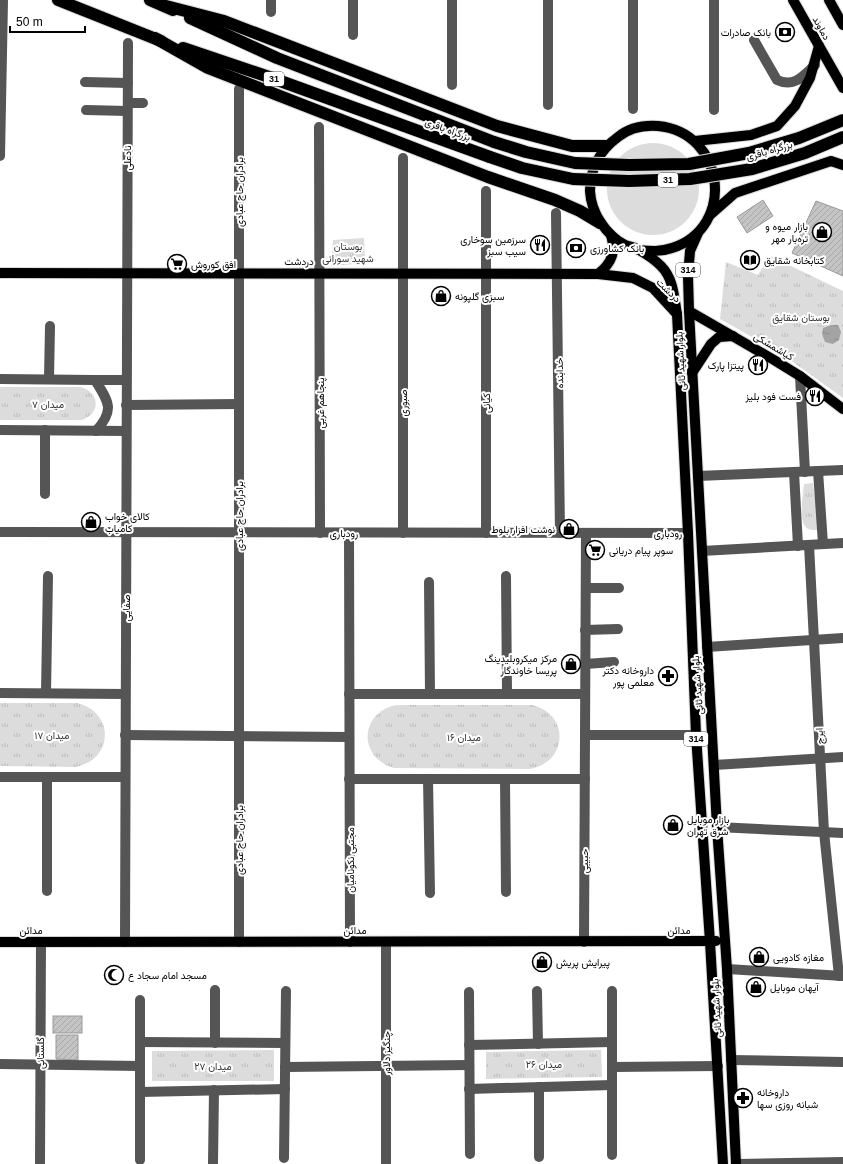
<svg xmlns="http://www.w3.org/2000/svg" width="843" height="1164" font-family="Arial,Vazirmatn,sans-serif">
<style>
.grass{fill:#dcdcdc}
.park{fill:url(#park-tufts)}
.water{fill:url(#water-ripples)}
.building{fill:url(#building-hatch);stroke:#999}
.lines{fill:none;stroke-linecap:round;stroke-linejoin:round}
.major-casing{stroke:#dbdbdb;stroke-width:12}
.highway-casing{stroke:#dbdbdb;stroke-width:14}
.minor{stroke:#555;stroke-width:10}
.major{stroke:#000;stroke-width:10}
.highway{stroke:#000;stroke-width:12}
.highway-bridge-casing{stroke:#dbdbdb;stroke-width:14;stroke-linecap:butt}
.highway-bridge{stroke:#000;stroke-width:12}
.labels{text-anchor:middle;stroke-width:4;stroke-linejoin:round;paint-order:stroke}
.shield{fill:#fff;stroke:#4c4c4c;stroke-width:1}
.shield-label{font-size:9px;font-weight:bold;fill:#000}
.street-label{font-size:10px;fill:#000;stroke:#fff}
.poi-label{font-size:10px;fill:#000;stroke:#fff;text-anchor:start}
.park-label{font-size:10px;fill:#333;stroke:#fff}
</style>
<defs>
<pattern id="park-tufts" width="24" height="20" patternUnits="userSpaceOnUse"><rect width="24" height="20" fill="#dcdcdc"/><path d="M3 7l-1-3M5 7V3M7 7l1-3M15 17l-1-3M17 17v-4M19 17l1-3" fill="none" stroke="#bbb"/></pattern>
<pattern id="water-ripples" width="26" height="14" patternUnits="userSpaceOnUse"><rect width="26" height="14" fill="#a3a3a3"/><path d="M2 4q2-2 4 0t4 0M15 11q2-2 4 0t4 0" fill="none" stroke="#8b8b8b"/></pattern>
<pattern id="building-hatch" width="6" height="6" patternUnits="userSpaceOnUse"><rect width="6" height="6" fill="#c4c4c4"/><path d="M-1 1l2-2M0 6l6-6M5 7l2-2" fill="none" stroke="#a7a7a7"/></pattern>
</defs>
<rect width="100%" height="100%" fill="#fff"/>
<!-- grass -->
<circle class="grass" cx="653" cy="189" r="46"/>
<!-- park -->
<g class="park">
<polygon points="364,238 365,263 331,266 333,240"/>
<polygon points="770,256 843,291 843,398 782,354 720,319 726,262 758,275"/>
<path d="M0,387H81C100,393 101,413 82,420H0Z"/>
<path d="M813,483L818,517L817,530C812,530 807,530 805,526C799,519 803,493 804,484Z"/>
<path d="M0,703H77C115,712 114,760 75,767L0,766Z"/>
<path d="M396,705H532C570,714 568,762 530,769L394,768C358,758 359,713 396,705Z"/>
<polygon points="274,1050 274,1081 152,1081 152,1051"/>
<polygon points="601,1050 602,1077 486,1079 486,1052"/>
</g>
<!-- water -->
<polygon class="water" points="831,325 838,325 841,332 839,340 833,344 825,342 822,334 823,328"/>
<!-- building -->
<g class="building">
<polygon points="763,200 773,216 747,233 737,217"/>
<polygon points="816,201 843,211 843,276 792,253"/>
<rect x="53" y="1016" width="29" height="17"/>
<polygon points="56,1035 78,1035 78,1060 56,1059"/>
</g>
<g class="lines">
<!-- major casing -->
<g class="major-casing">
<g id="major">
<polyline points="793,0 843,88"/>
<polyline points="829,0 843,25"/>
<polyline points="695,141 751,135 777,126 795,106 810,78 819,46"/>
<polyline points="710,215 735,193 831,161 843,165"/>
<polyline points="698,233 690,251 688,276 689,311 717,827 727,969 736,1164"/>
<path d="M639,250C650,251 661,252 672,248C737,227 725,132 658,126C644,125 629,128 618,137C600,150 590,169 590,191C591,213 606,235 625,245C630,247 635,247 639,250C646,254 655,260 661,266C674,279 674,298 677,314L688,533L696,735L710,942L723,1164"/>
<polyline points="0,273 598,274 633,278 653,288 677,314"/>
<path d="M598,274C612,263 616,252 611,235"/>
<polyline points="689,311 774,360 800,376 843,409"/>
<polyline points="692,373 711,344 719,337 733,336"/>
<polyline points="0,942 716,941"/>
</g>
</g>
<!-- highway casing -->
<g class="highway-casing">
<g id="highway">
<polyline points="58,0 161,41"/>
<polyline points="150,0 173,10"/>
<polyline points="166,6 224,21 497,126 572,146 606,146"/>
<polyline points="190,18 277,58 494,142"/>
<polyline points="155,38 208,68 488,177 555,200 580,211 600,223"/>
<polyline points="183,48 272,78 490,157"/>
</g>
</g>
<!-- minor -->
<g class="minor">
<polyline points="353,0 353,35"/>
<polyline points="271,12 271,0"/>
<path d="M754,40L777,80C794,88 803,76 815,65"/>
<polyline points="85,82 128,83"/>
<polyline points="452,85 452,0"/>
<polyline points="128,103 143,103"/>
<polyline points="548,105 548,0"/>
<polyline points="633,109 633,0"/>
<polyline points="86,110 127,111"/>
<polyline points="714,110 714,0"/>
<polyline points="319,127 320,533"/>
<polyline points="0,156 3,1"/>
<polyline points="556,213 560,533"/>
<polyline points="800,376 805,472"/>
<path d="M0,379L95,380C109,402 115,410 96,431"/>
<polyline points="49,379 50,326"/>
<polyline points="95,380 126,380"/>
<polyline points="126,405 239,404"/>
<polyline points="0,430 126,431"/>
<polyline points="45,430 45,494"/>
<polyline points="818,471 823,544"/>
<polyline points="794,472 798,546"/>
<polyline points="698,476 843,470"/>
<polyline points="0,532 688,533"/>
<polyline points="349,533 350,942"/>
<polyline points="403,533 403,158"/>
<polyline points="486,533 486,191"/>
<polyline points="809,545 824,832 839,976"/>
<polyline points="702,551 843,543"/>
<polyline points="506,576 507,694"/>
<polyline points="429,582 430,694"/>
<polyline points="586,588 619,588"/>
<polyline points="585,630 618,629"/>
<polyline points="707,647 843,638"/>
<polyline points="585,664 614,662"/>
<polyline points="0,693 125,694"/>
<polyline points="46,693 48,576"/>
<polyline points="349,694 585,694"/>
<polyline points="125,735 349,737"/>
<polyline points="585,735 696,735"/>
<polyline points="714,765 843,757"/>
<polyline points="0,777 125,777"/>
<polyline points="349,779 585,779"/>
<polyline points="428,779 430,893"/>
<polyline points="505,779 506,892"/>
<polyline points="717,827 843,833"/>
<polyline points="47,891 47,777"/>
<polyline points="125,942 128,43"/>
<polyline points="239,942 239,89"/>
<polyline points="386,942 386,1164"/>
<polyline points="584,942 586,533"/>
<polyline points="727,969 843,976"/>
<polyline points="537,991 538,1044"/>
<polyline points="469,992 470,1154"/>
<polyline points="140,1042 285,1043"/>
<polyline points="215,1043 215,990"/>
<polyline points="469,1045 612,1042"/>
<polyline points="731,1060 843,1062"/>
<polyline points="0,1064 140,1066"/>
<polyline points="285,1067 469,1065"/>
<polyline points="612,1067 718,1066"/>
<polyline points="469,1089 612,1085"/>
<polyline points="140,1092 285,1089"/>
<polyline points="612,1155 612,991"/>
<polyline points="539,1157 539,1087"/>
<polyline points="284,1158 286,991"/>
<polyline points="140,1160 140,1000"/>
<polyline points="213,1163 214,1090"/>
<polyline points="40,1164 41,942"/>
<polyline points="737,1164 843,1162"/>
</g>
<!-- major -->
<use href="#major" class="major"/>
<!-- highway -->
<use href="#highway" class="highway"/>
<!-- highway-bridge casing -->
<g class="highway-bridge-casing">
<g id="highway-bridge">
<polyline points="494,142 526,152 575,163 629,165 689,164 749,153 799,138 843,120"/>
<polyline points="490,157 522,168 573,179 629,181 690,179 752,169 805,153 843,137"/>
</g>
</g>
<!-- highway-bridge -->
<use href="#highway-bridge" class="highway-bridge"/>
</g>
<!-- icons -->
<defs>
<g id="bank-ring" transform="scale(1)"><circle r="9.5" fill="#fff" stroke="#000" stroke-width="1.5"/><path d="M-6-4H6V4H-6ZM0-2.3a2.3 2.3 0 1 0 0 4.6a2.3 2.3 0 1 0 0-4.6Z" fill="#000"/></g>
<g id="shop-ring" transform="scale(1)"><circle r="9.5" fill="#fff" stroke="#000" stroke-width="1.5"/><path d="M-5-2.5h2.3a2.7 3.5 0 0 1 5.4 0H5L5.5 6h-11ZM-1.5-2.5h3a1.5 2.3 0 0 0-3 0Z" fill="#000"/></g>
<g id="restaurant-ring" transform="scale(1)"><circle r="9.5" fill="#fff" stroke="#000" stroke-width="1.5"/><path d="M-5-6h1v4h1v-4h1v4h1v-4h1v5L-1.5 .5V6h-2V.5L-5-1ZM5-6V6H3V1.5H1.5Q1.5-4 5-6Z" fill="#000"/></g>
<g id="library-ring" transform="scale(1)"><circle r="9.5" fill="#fff" stroke="#000" stroke-width="1.5"/><path d="M-6-4Q-3-5.5-.7-3.5V5Q-3 3-6 4ZM6-4Q3-5.5 .7-3.5V5Q3 3 6 4Z" fill="#000"/></g>
<g id="supermarket-ring" transform="scale(1)"><circle r="9.5" fill="#fff" stroke="#000" stroke-width="1.5"/><path d="M-6-5.5h2.5l.6 2H6L4.5 2H-2.5L-4.4-4H-6ZM-1.5 3.2a1.3 1.3 0 1 0 .1 0ZM3 3.2a1.3 1.3 0 1 0 .1 0Z" fill="#000"/></g>
<g id="pharmacy-ring" transform="scale(1)"><circle r="9.5" fill="#fff" stroke="#000" stroke-width="1.5"/><path d="M-2-6h4v4h4v4h-4v4h-4v-4h-4v-4h4Z" fill="#000"/></g>
<g id="mosque-ring" transform="scale(1)"><circle r="9.5" fill="#fff" stroke="#000" stroke-width="1.5"/><path d="M3.5-4.9A6 6 0 1 0 3.5 4.9A5 5 0 1 1 3.5-4.9Z" fill="#000"/></g>
</defs>
<g fill-rule="evenodd">
<use href="#bank-ring" x="785" y="32"/>
<use href="#shop-ring" x="822" y="232"/>
<use href="#restaurant-ring" x="540" y="245"/>
<use href="#bank-ring" x="576" y="248"/>
<use href="#library-ring" x="750" y="260"/>
<use href="#supermarket-ring" x="177" y="264"/>
<use href="#shop-ring" x="441" y="296"/>
<use href="#restaurant-ring" x="758" y="365"/>
<use href="#restaurant-ring" x="815" y="396"/>
<use href="#shop-ring" x="91" y="522"/>
<use href="#shop-ring" x="569" y="529"/>
<use href="#supermarket-ring" x="595" y="550"/>
<use href="#shop-ring" x="571" y="664"/>
<use href="#pharmacy-ring" x="668" y="676"/>
<use href="#shop-ring" x="673" y="825"/>
<use href="#shop-ring" x="759" y="957"/>
<use href="#shop-ring" x="542" y="962"/>
<use href="#mosque-ring" x="114" y="975"/>
<use href="#shop-ring" x="756" y="987"/>
<use href="#pharmacy-ring" x="743" y="1098"/>
</g>
<g class="labels">
<!-- shield labels -->
<g class="shield">
<rect x="264" y="72" width="20" height="14" rx="3"/>
<rect x="658" y="173" width="20" height="14" rx="3"/>
<rect x="676" y="263" width="24" height="14" rx="3"/>
<rect x="684" y="732" width="24" height="14" rx="3"/>
</g>
<g class="shield-label">
<text x="274" y="82">31</text>
<text x="668" y="183">31</text>
<text x="688" y="273">314</text>
<text x="696" y="742">314</text>
</g>
<!-- street labels -->
<g class="street-label">
<text transform="translate(822 28) rotate(61)" y="4">دماوند</text>
<text transform="translate(448 129) rotate(20)" y="4">بزرگراه باقری</text>
<text transform="translate(769 150) rotate(-16)" y="4">بزرگراه باقری</text>
<text transform="translate(127 158) rotate(-90)" y="4">نادعلی</text>
<text transform="translate(239 192) rotate(-90)" y="4">برادران حاج عبادی</text>
<text x="299" y="265">دردشت</text>
<text transform="translate(669 290) rotate(44)" y="4">دردشت</text>
<text transform="translate(774 346) rotate(31)" y="4">کیاشمشکی</text>
<text transform="translate(680 361) rotate(-93)" y="4">بلوار شهید ثانی</text>
<text transform="translate(559 373) rotate(-91)" y="4">خدابنده</text>
<text transform="translate(320 403) rotate(-90)" y="4">پنجاهم غربی</text>
<text transform="translate(403 403) rotate(-90)" y="4">صبوری</text>
<text transform="translate(486 403) rotate(-90)" y="4">کیانی</text>
<text transform="translate(239 516) rotate(-90)" y="4">برادران حاج عبادی</text>
<text x="344" y="537">رودباری</text>
<text x="668" y="537">رودباری</text>
<text transform="translate(126 608) rotate(-90)" y="4">صفایی</text>
<text transform="translate(697 685) rotate(-94)" y="4">بلوار شهید ثانی</text>
<text transform="translate(819 736) rotate(-93)" y="4">ایرج</text>
<text transform="translate(239 840) rotate(-90)" y="4">برادران حاج عبادی</text>
<text transform="translate(350 860) rotate(-90)" y="4">مجتبی نکونامیان</text>
<text transform="translate(584 861) rotate(-90)" y="4">حبیبی</text>
<text x="31" y="934">مدائن</text>
<text x="355" y="934">مدائن</text>
<text x="679" y="934">مدائن</text>
<text transform="translate(716 1008) rotate(-93)" y="4">بلوار شهید ثانی</text>
<text transform="translate(40 1053) rotate(-90)" y="4">گلستانی</text>
<text transform="translate(386 1053) rotate(-90)" y="4">چنگیز دلاور</text>
</g>
<!-- poi labels -->
<g class="poi-label">
<text x="771" y="36" text-anchor="end">بانک صادرات</text>
<text x="808" y="230" text-anchor="end">بازار میوه و<tspan x="808" dy="12">تره‌بار مهر</tspan></text>
<text x="526" y="243" text-anchor="end">سرزمین سوخاری<tspan x="526" dy="12">سیب سبز</tspan></text>
<text x="590" y="252">بانک کشاورزی</text>
<text x="764" y="264">کتابخانه شقایق</text>
<text x="191" y="268">افق کوروش</text>
<text x="455" y="300">سبزی گلپونه</text>
<text x="744" y="369" text-anchor="end">پیتزا پارک</text>
<text x="801" y="400" text-anchor="end">فست فود بلیز</text>
<text x="105" y="520">کالای خواب<tspan x="105" dy="12">کامیاب</tspan></text>
<text x="555" y="533" text-anchor="end">نوشت افزار بلوط</text>
<text x="609" y="554">سوپر پیام دریانی</text>
<text x="557" y="662" text-anchor="end">مرکز میکروبلیدینگ<tspan x="557" dy="12">پریسا خاوندگار</tspan></text>
<text x="654" y="674" text-anchor="end">داروخانه دکتر<tspan x="654" dy="12">معلمی پور</tspan></text>
<text x="687" y="823">بازار موبایل<tspan x="687" dy="12">شرق تهران</tspan></text>
<text x="773" y="961">مغازه کادویی</text>
<text x="556" y="966">پیرایش پریش</text>
<text x="128" y="979">مسجد امام سجاد ع</text>
<text x="770" y="991">آیهان موبایل</text>
<text x="757" y="1096">داروخانه<tspan x="757" dy="12">شبانه روزی سها</tspan></text>
</g>
<!-- park labels -->
<g class="park-label">
<text x="348" y="250">بوستان<tspan x="348" dy="12">شهید سورانی</tspan></text>
<text x="801" y="321">بوستان شقایق</text>
<text x="48" y="408">میدان ۷</text>
<text x="52" y="739">میدان ۱۷</text>
<text x="464" y="741">میدان ۱۶</text>
<text x="544" y="1068">میدان ۲۶</text>
<text x="213" y="1070">میدان ۲۷</text>
</g>
</g>
<!-- scale -->
<path d="M10 26v6h75v-6" fill="none" stroke="#000000" stroke-width="2"/>
<text x="16" y="26" font-size="12" fill="#000000" stroke="#ffffff" stroke-width="3" paint-order="stroke">50 m</text>
</svg>
